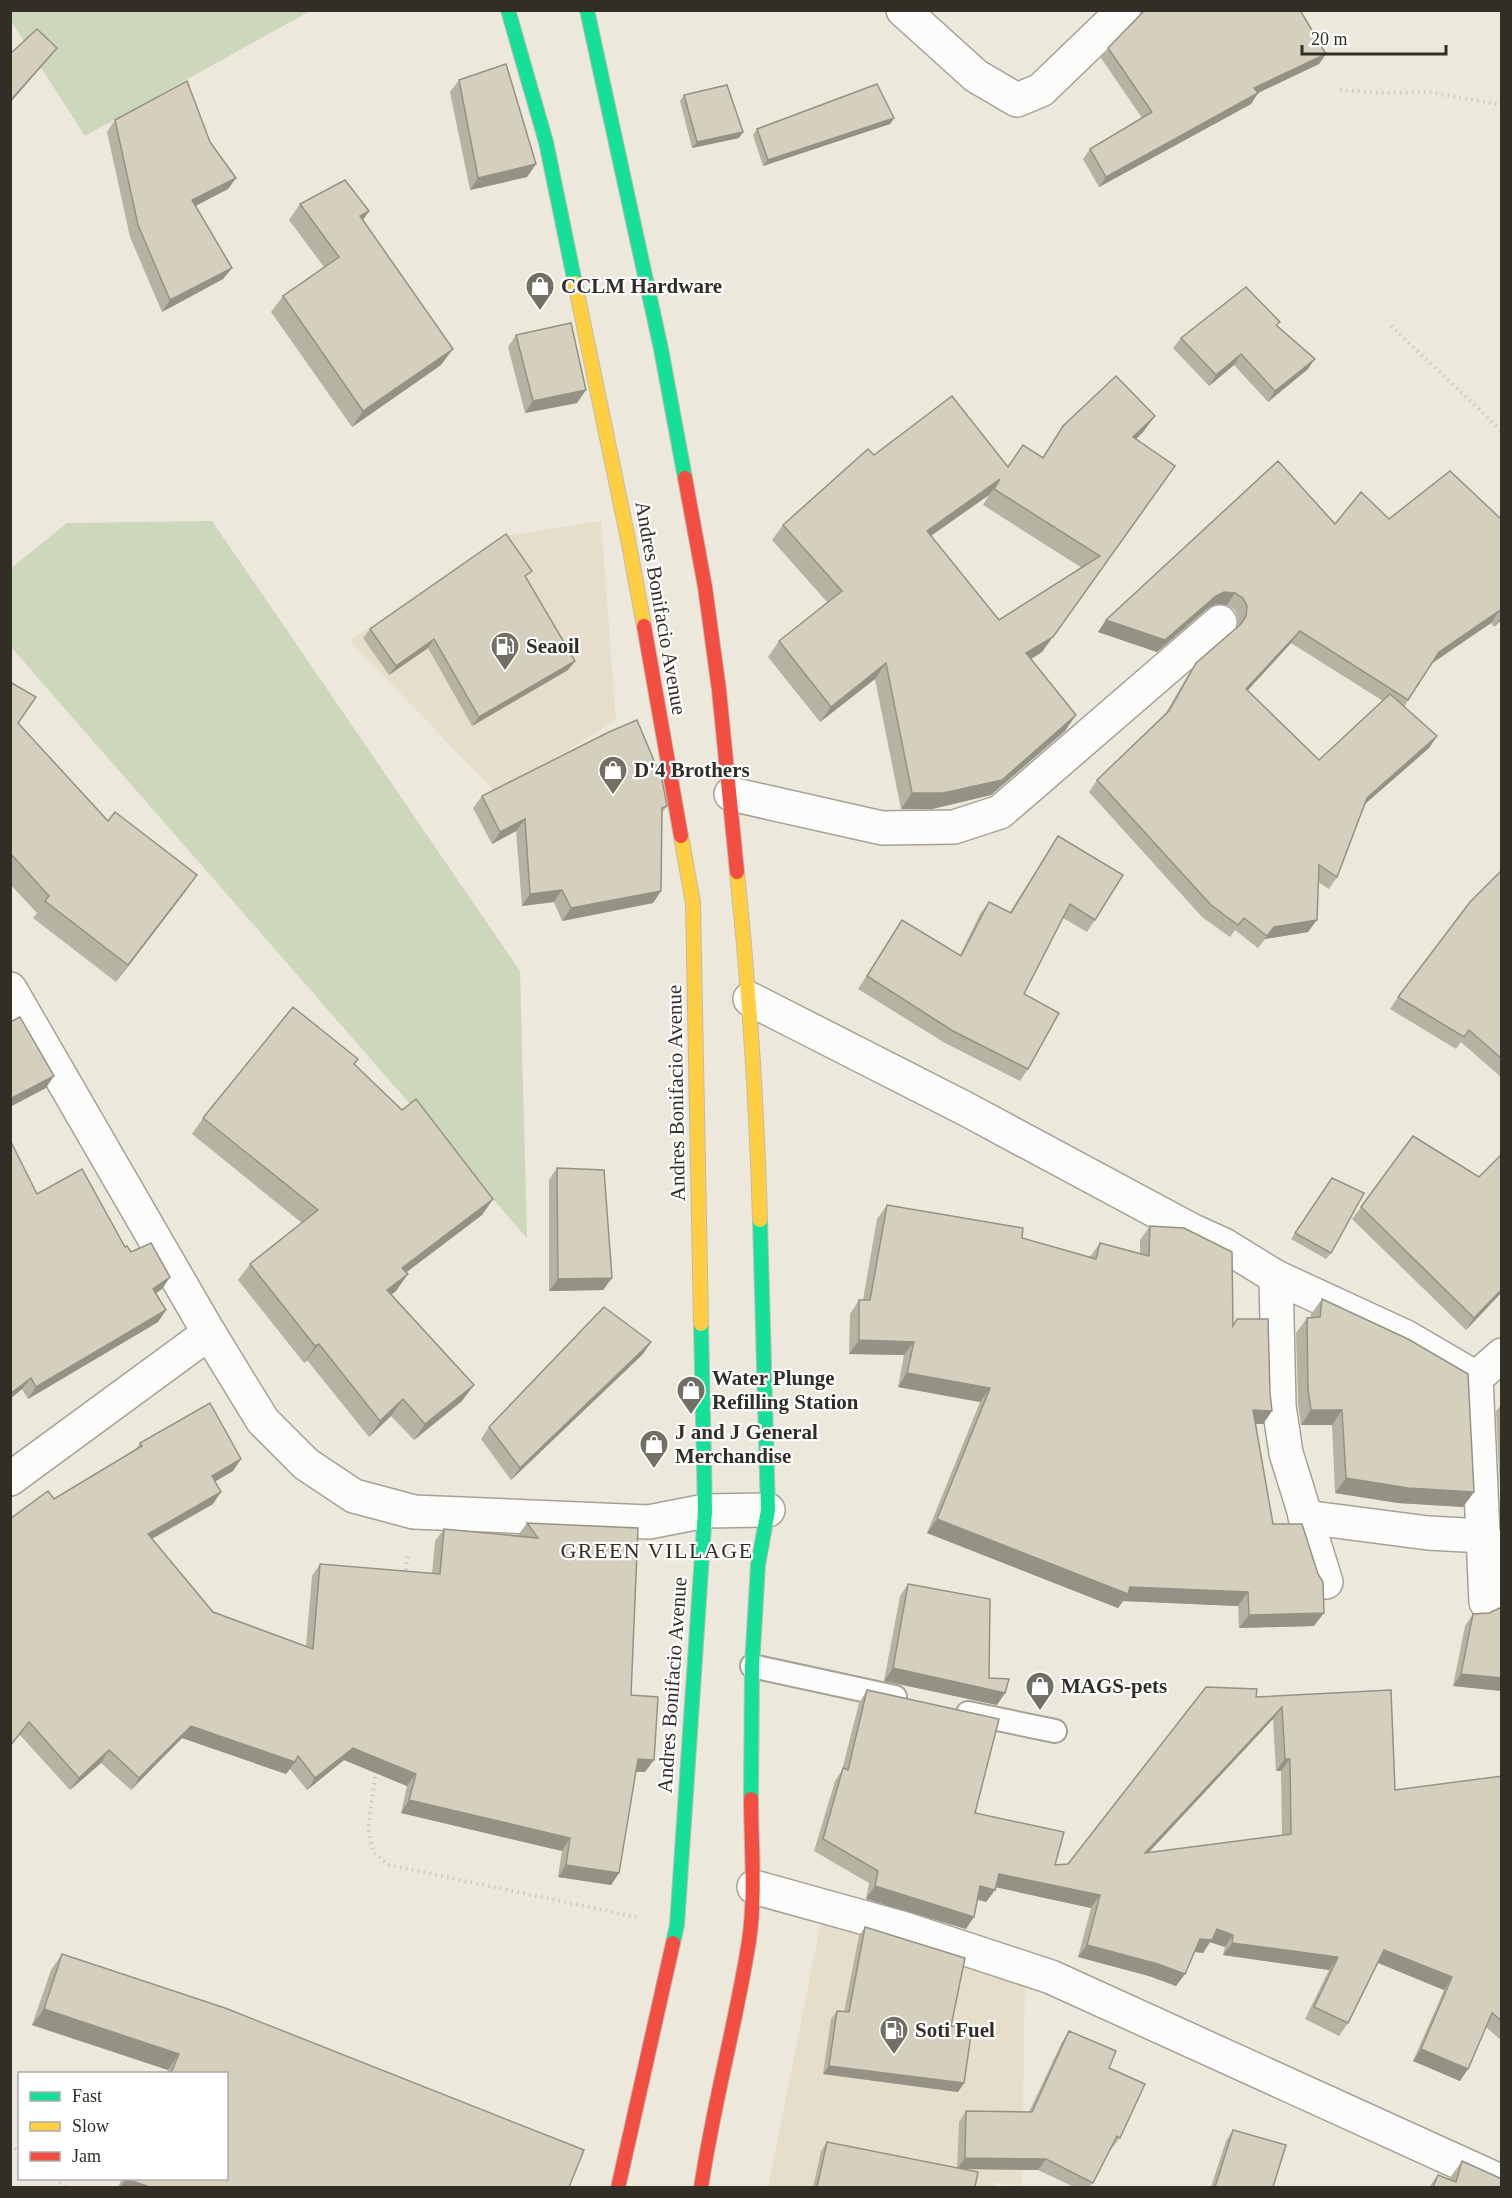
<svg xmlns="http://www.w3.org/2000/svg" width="1512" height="2198" font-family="'Times New Roman',serif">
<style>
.built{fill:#e6deca}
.green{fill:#ccd7bc}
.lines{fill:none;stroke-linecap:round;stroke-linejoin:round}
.lane-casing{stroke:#a4a197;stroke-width:26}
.street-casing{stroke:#a4a197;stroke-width:36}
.fast-casing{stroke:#c3b9b1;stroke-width:16}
.slow-casing{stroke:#c3b9b1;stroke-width:16}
.jam-casing{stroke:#c3b9b1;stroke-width:16}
.path{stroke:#cbc9c4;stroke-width:4;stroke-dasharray:1.5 4.5;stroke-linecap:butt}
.lane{stroke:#fcfcfa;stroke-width:22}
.street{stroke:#fcfcfa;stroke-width:33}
.fast{stroke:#16e098;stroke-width:14}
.slow{stroke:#ffcf43;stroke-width:14}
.jam{stroke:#f24e42;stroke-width:14}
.wall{fill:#b7b3a3;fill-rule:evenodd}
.shaded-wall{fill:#959285}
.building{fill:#d5d0be;stroke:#959285;stroke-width:1.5;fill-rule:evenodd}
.labels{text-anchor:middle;stroke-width:4.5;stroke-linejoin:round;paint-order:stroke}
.poi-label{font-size:21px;font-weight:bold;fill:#302e25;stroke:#fff;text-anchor:start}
.street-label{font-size:21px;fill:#302e25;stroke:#fff}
.neighbourhood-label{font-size:22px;letter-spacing:1.5px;fill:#352f1d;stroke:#fff}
</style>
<rect width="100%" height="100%" fill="#ece8db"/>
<!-- built -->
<g class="built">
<polygon points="601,521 616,720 497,794 350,641 503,536"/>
<polygon points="821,1921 1025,1979 1022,2187 995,2182 994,2188 768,2188"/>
</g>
<!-- green -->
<g class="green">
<polygon points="11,10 310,11 85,136 11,21"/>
<polygon points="212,521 520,971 527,1238 11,647 10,569 67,523"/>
</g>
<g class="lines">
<!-- lane casing -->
<g class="lane-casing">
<g id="lane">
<polyline points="752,1666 895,1697"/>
<polyline points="968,1713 1055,1731"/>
</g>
</g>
<!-- street casing -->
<g class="street-casing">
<g id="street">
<polyline points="903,10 976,76 1017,100 1041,90 1124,10"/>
<polyline points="731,794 882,828 954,827 1000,812 1220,622"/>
<polyline points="10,989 209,1333 263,1421 306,1464 354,1496 414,1512 649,1522 705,1511 768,1510"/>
<polyline points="750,999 966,1109 1193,1231 1224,1245 1276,1277 1406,1337 1476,1378 1502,1355"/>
<polyline points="1276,1277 1279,1406 1286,1453 1326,1582"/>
<polyline points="1476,1378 1486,1602"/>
<polyline points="10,1479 209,1333"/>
<polyline points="1305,1517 1428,1533 1484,1536"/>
<polyline points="754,1887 905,1929 1051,1977 1502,2182"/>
</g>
</g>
<!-- fast casing -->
<g class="fast-casing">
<g id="fast">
<polyline points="508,10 546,142 575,283"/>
<polyline points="587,10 661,349 685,478"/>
<polyline points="751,1799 752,1666 758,1565 768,1510 760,1220"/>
<polyline points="673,1943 677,1925 705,1511 701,1324"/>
</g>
</g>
<!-- slow casing -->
<g class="slow-casing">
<g id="slow">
<polyline points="575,283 628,539 644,626"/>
<polyline points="681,836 693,903 701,1324"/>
<path d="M737,872C749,988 757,1104 760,1220"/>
</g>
</g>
<!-- jam casing -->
<g class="jam-casing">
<g id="jam">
<polyline points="685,478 705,587 719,690 737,872"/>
<polyline points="644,626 681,836"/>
<polyline points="618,2188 673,1943"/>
<path d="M701,2188C713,2105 736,2024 749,1941C756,1893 751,1847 751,1799"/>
</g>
</g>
<!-- path -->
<g class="path">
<polyline points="1340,90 1384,93 1429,92 1502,105"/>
<polyline points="1391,326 1502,431"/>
<polyline points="405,1576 408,1554"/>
<polyline points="376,1771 368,1828 373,1852 389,1865 636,1917"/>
<polyline points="10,2145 20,2152"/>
<polyline points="55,2178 66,2188"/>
</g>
<!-- lane -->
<use href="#lane" class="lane"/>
<!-- street -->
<use href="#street" class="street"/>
<!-- fast -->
<use href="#fast" class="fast"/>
<!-- slow -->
<use href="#slow" class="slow"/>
<!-- jam -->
<use href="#jam" class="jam"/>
</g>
<!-- wall -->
<g class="wall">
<polygon points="1108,48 1326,54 1319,64 1258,93 1251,104 1099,187 1083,159 1090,149 1142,118 1101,58"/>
<polygon points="459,80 536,164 527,177 470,190 450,92"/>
<polygon points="684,95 739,138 692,148 680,101"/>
<polygon points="894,118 890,124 763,166 753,135 757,129"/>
<polygon points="115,120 236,178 228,189 195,206 232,268 223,279 162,312 130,237 107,132"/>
<polygon points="300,204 369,211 363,220 441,365 352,427 271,312 283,296 324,267 289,220"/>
<polygon points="1277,326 1308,369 1268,402 1234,365 1209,386 1173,348 1181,338"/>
<polygon points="516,335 586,390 577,403 525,413 508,347"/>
<path d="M1155,416L1143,432L1136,439L1175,466L1042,652L1031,659L1065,731L991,795L932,809H901L875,679L820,722L768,657L779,641L827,602L772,540L783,525L874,455L1007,467L1023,445L1043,457L1063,426ZM989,495L983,505L1082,568L999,620L931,536Z"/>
<path d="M1389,519L1502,520V619L1494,627L1491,623L1432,663L1404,707L1437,736L1429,748L1364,805L1337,877L1329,889L1318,882L1308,932L1265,939L1258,948L1235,930L1230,937L1202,917L1089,792L1097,780L1165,714L1188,675L1196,663L1238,627V618L1235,610L1227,605L1216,604L1208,608L1157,652L1098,632L1106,620L1335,524ZM1291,643L1383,701L1319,760L1248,690Z"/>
<polygon points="527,579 575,661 568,670 472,726 428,648 389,675 363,638 370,629"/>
<polygon points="10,682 18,723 108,821 197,875 185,892 116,982 33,918 37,913 10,884"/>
<polygon points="482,796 667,806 662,813 661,891 653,903 562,921 554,902 522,906 516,831 492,844 473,808"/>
<polygon points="1058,836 1095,920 1087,932 1063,918 1024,994 1028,1069 1020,1081 945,1043 858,989 902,920 960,955 980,914 989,902 1010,912"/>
<polygon points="1502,870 1502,1078 1461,1042 1456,1049 1390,1009 1398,997"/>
<polygon points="355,1065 493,1199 482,1215 406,1272 396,1291 391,1295 462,1401 414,1440 391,1416 369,1437 307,1360 304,1363 238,1280 250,1264 302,1223 192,1134 203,1118"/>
<polygon points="10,1140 37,1194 125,1247 131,1252 170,1277 162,1289 156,1293 166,1310 158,1322 28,1399 22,1389 10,1399"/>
<polygon points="557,1168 612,1278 603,1290 549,1291 549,1180"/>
<polygon points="1479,1177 1502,1292 1466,1330 1352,1219 1361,1207"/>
<polygon points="1332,1178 1331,1253 1326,1259 1291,1239"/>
<polygon points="887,1205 1022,1238 1090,1257 1100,1243 1140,1254 1140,1240 1150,1226 1233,1326 1270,1393 1272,1411 1263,1424 1255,1424 1273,1524 1314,1626 1239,1628 1238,1606 1123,1601 1118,1608 927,1533 980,1402 898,1387 904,1355 849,1354 850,1314 859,1300 863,1300 877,1219"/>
<polygon points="1322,1299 1474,1492 1463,1507 1398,1503 1335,1493 1332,1425 1301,1425 1298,1404 1296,1333 1307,1318 1311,1318 1311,1314"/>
<polygon points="643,1354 511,1480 481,1439 489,1427"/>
<polygon points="1502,1404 1502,1509 1501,1509 1496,1411"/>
<polygon points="140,1443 241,1459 233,1471 215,1481 213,1504 152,1539 213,1612 306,1646 312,1576 320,1564 432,1574 435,1541 444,1529 519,1536 518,1535 527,1523 638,1528 631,1695 645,1772 636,1772 619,1873 611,1885 558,1877 562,1851 401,1813 407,1786 344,1760 307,1790 290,1769 286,1774 182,1738 131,1790 101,1763 70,1790 20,1735 54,1499 135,1450"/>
<polygon points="908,1584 989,1678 997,1705 884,1681 900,1596"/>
<polygon points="1502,1607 1502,1691 1453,1686 1465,1626 1473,1614 1489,1613"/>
<path d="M867,1690L975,1813L1055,1865L1068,1864L1256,1697L1391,1690L1395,1790L1502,1776V2041L1486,2027L1468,2069L1460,2081L1413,2061L1444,1990L1378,1963L1348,2023L1339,2036L1305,2019L1329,1970L1223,1955L1225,1947L1210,1942L1203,1953L1194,1952L1176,1986L1149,1976L1078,1957L1091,1908L996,1887L995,1890L986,1902L978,1900L966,1929L866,1899L869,1883L814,1851L835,1781L842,1770L859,1703ZM1273,1719L1276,1771H1281L1282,1835L1148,1853Z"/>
<polygon points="865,1927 951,2026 964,2083 958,2092 823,2074 831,2019 837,2011 844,2012 859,1936"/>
<polygon points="62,1954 569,2187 118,2187 122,2178 226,2178 226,2073 166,2073 168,2070 32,2025 51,1970"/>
<polygon points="1069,2031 1109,2068 1120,2138 1112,2148 1111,2148 1090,2187 1074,2187 1038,2170 965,2169 975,2187 813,2187 821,2151 827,2142 957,2168 959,2122 966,2111 1029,2112 1062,2042"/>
<polygon points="1233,2130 1273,2187 1211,2187 1226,2141"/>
<polygon points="1462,2161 1502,2187 1429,2187 1438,2175 1449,2179"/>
</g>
<!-- shaded-wall -->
<g class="shaded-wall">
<polygon points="57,48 49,58 10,103 10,101"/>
<polygon points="1326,54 1319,64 1247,98 1254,88"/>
<polygon points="1258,93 1251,104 1099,187 1106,177"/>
<polygon points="894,118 890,124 763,166 768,160"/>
<polygon points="743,132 739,138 692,148 697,142"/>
<polygon points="536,164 527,177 470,190 478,178"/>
<polygon points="236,178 228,189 184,212 192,200"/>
<polygon points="369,211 358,227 360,216"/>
<polygon points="232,268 223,279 162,312 170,300"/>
<polygon points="453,349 441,365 352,427 363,411"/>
<polygon points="1241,354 1234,365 1209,386 1216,375"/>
<polygon points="1315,359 1308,369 1268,402 1275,391"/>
<polygon points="586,390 577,403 525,413 533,401"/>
<polygon points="1155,416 1143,432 1122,453 1133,437"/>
<polygon points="1000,479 989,495 916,546 927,531"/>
<polygon points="1164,482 1042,652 1015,669 1026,653"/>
<polygon points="1224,592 1235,593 1227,605 1216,604 1208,608 1157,652 1098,632 1106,620 1216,596"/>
<polygon points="1499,611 1491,623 1431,664 1439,652"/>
<polygon points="1502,616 1502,619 1494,627"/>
<polygon points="1300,631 1291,643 1238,701 1246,689"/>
<polygon points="434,639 428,648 389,675 396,666"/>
<polygon points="575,661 568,670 472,726 479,717"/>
<polygon points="886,663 875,679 820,722 831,707"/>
<polygon points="1076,715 1065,731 991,795 932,809 901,809 912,793"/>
<polygon points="1437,736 1429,748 1358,810 1367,798"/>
<polygon points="525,819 516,831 492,844 500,832"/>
<polygon points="197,875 185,892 116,982 128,965"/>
<polygon points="562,890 554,902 522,906 530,894"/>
<polygon points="661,891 653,903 562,921 571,908"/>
<polygon points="1317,920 1308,932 1265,939 1258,948 1274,927"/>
<polygon points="54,1076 46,1088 10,1107 10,1099"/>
<polygon points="493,1199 482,1215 391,1284 402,1268"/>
<polygon points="408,1274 396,1291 375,1307 387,1290"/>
<polygon points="170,1277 162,1289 145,1301 153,1289"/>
<polygon points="612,1278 603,1290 549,1291 558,1279"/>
<polygon points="1502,1289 1502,1292 1466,1330 1474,1318"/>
<polygon points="166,1310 158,1322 28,1399 36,1387"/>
<polygon points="859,1340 914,1342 904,1355 849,1354"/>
<polygon points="651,1342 643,1354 511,1480 520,1468"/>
<polygon points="319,1344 307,1360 304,1363 315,1346"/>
<polygon points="907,1373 990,1388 980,1402 898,1387"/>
<polygon points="31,1378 22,1389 10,1399 10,1394"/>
<polygon points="474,1385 462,1401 414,1440 425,1424"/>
<polygon points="403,1399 391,1416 369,1437 380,1421"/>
<polygon points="1253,1410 1272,1411 1263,1424 1243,1424"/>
<polygon points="1311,1410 1342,1410 1332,1425 1301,1425"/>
<polygon points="241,1459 233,1471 204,1488 212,1476"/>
<polygon points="1346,1478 1474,1492 1463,1507 1398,1503 1335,1493"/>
<polygon points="221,1492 213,1504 139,1546 148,1534"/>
<polygon points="937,1519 1248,1592 1238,1606 1123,1601 1118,1608 927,1533"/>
<polygon points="1324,1613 1314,1626 1239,1628 1249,1615"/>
<polygon points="893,1668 1005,1693 997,1705 884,1681"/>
<polygon points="1461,1674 1502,1678 1502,1691 1453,1686"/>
<polygon points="1282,1707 1273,1719 1136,1866 1145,1853"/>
<polygon points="191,1726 295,1762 286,1774 182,1738 131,1790 139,1778"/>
<polygon points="353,1748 416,1774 407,1786 344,1760 307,1790 315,1778"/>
<polygon points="109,1750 101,1763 70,1790 79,1778"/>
<polygon points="638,1759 654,1760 645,1772 629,1771"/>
<polygon points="1285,1759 1290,1759 1281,1771 1276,1771"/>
<polygon points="409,1800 570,1838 562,1851 401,1813"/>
<polygon points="566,1865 619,1873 611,1885 558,1877"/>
<polygon points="999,1874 1100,1895 1091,1908 990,1886"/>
<polygon points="875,1886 974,1917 966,1929 866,1899"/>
<polygon points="980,1886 995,1890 986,1902 972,1898"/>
<polygon points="1217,1929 1233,1935 1225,1947 1210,1942 1203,1953 1191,1951 1200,1939"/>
<polygon points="1232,1943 1338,1957 1329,1970 1223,1955"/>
<polygon points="1087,1945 1158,1964 1185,1974 1176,1986 1149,1976 1078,1957"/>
<polygon points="1384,1950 1452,1977 1444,1990 1376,1962"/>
<polygon points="44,2009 179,2054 168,2070 32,2025"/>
<polygon points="1421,2049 1468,2069 1460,2081 1413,2061"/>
<polygon points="829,2066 964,2083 958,2092 823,2074"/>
<polygon points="965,2158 1046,2159 1038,2170 957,2169"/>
<polygon points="126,2179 150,2187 120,2187"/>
</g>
<!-- building -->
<g class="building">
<polygon points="1145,10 1300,10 1326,54 1254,88 1258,93 1106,177 1090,149 1152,112 1108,48"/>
<polygon points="37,29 57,48 10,101 10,54"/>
<polygon points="506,64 536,164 478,178 459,80"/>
<polygon points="187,81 210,142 236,178 192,200 232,268 170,300 138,225 115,120"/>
<polygon points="877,84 894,118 768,160 757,129"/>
<polygon points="727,85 743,132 697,142 684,95"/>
<polygon points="345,180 369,211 360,216 453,349 363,411 283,296 339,257 300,204"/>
<polygon points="1246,287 1280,322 1276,325 1315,359 1275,391 1241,354 1216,375 1181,338"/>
<polygon points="571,323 586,390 533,401 516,335"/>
<path d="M1116,376L1155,416L1133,437L1175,466L1053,637L1026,653L1076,715L1002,780L943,793H912L886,663L831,707L779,641L842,591L783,525L868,449L874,455L952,396L1008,467L1023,445L1043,458L1063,426ZM1000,479L994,489L1100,556L999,620L927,531Z"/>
<polygon points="1278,461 1335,524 1361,492 1389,519 1450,471 1502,520 1502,613 1499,611 1439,652 1408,700 1300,631 1246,689 1319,760 1390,694 1437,736 1367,798 1337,877 1319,865 1317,920 1274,927 1267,936 1244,918 1238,925 1211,905 1097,780 1169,711 1196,663 1241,624 1246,616 1247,606 1243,598 1235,593 1224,592 1216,596 1165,640 1106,620"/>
<polygon points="506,534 532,571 525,576 575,661 479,717 434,639 396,666 370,629"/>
<polygon points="10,682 36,697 18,723 108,821 115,812 197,875 128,965 45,901 49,896 10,853"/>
<polygon points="637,720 662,780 667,806 662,808 661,891 571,908 562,890 530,894 525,819 500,832 482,796 609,732"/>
<polygon points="1058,836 1123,875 1095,920 1070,904 1024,994 1059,1013 1028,1069 953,1031 867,976 902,920 961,956 989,902 1011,913"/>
<polygon points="1502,870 1502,1059 1469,1030 1464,1037 1398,997 1470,902"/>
<polygon points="293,1007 358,1059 354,1064 402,1110 416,1099 493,1199 402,1268 408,1274 387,1290 474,1385 425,1424 403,1399 380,1421 319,1344 315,1346 250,1264 318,1210 203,1118"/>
<polygon points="20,1017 54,1076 10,1099 10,1022"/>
<polygon points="1413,1136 1479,1177 1502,1154 1502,1289 1474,1318 1361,1207"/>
<polygon points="10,1140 37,1194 82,1169 125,1247 127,1246 131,1252 151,1243 170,1277 153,1289 166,1310 36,1387 31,1378 10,1394"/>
<polygon points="557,1168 604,1170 612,1278 558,1279"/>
<polygon points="1332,1178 1364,1193 1331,1253 1295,1233"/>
<polygon points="887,1205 1023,1228 1022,1238 1096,1259 1100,1243 1149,1256 1150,1226 1184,1228 1232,1252 1233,1326 1237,1319 1268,1319 1270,1393 1272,1411 1253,1410 1273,1524 1302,1524 1318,1574 1323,1582 1324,1613 1249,1615 1248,1592 1130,1587 1128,1594 937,1519 990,1388 907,1373 914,1342 859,1340 859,1300 870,1300"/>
<polygon points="1322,1299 1408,1339 1468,1374 1474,1492 1408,1488 1346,1478 1342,1410 1311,1410 1308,1389 1307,1318 1320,1317"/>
<polygon points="604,1307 651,1342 520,1468 489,1427"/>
<polygon points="210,1403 241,1459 212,1476 221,1492 148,1534 213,1612 313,1649 320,1564 440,1574 444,1529 538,1538 527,1523 638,1528 631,1695 658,1697 654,1760 638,1759 619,1873 566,1865 570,1838 409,1800 416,1774 353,1748 315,1778 298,1756 295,1762 191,1726 139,1778 109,1750 79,1778 29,1722 10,1746 10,1519 48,1491 54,1499 142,1446 140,1443"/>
<polygon points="908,1584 990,1599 989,1678 1009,1679 1005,1693 893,1668"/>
<polygon points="1502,1607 1502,1678 1461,1674 1473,1614 1489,1613"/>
<path d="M1206,1687L1257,1689L1256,1697L1391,1690L1395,1790L1502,1776V2021L1492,2013L1468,2069L1421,2049L1452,1977L1384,1950L1348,2023L1314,2007L1338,1957L1232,1943L1233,1935L1217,1929L1212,1940L1200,1939L1185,1974L1158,1964L1087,1945L1100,1895L999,1874L995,1890L980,1886L974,1917L875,1886L878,1871L823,1839L843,1768L848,1770L867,1690L999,1719L975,1813L1064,1832L1055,1865L1068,1864ZM1282,1707L1285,1759H1290L1291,1834L1145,1853Z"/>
<polygon points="865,1927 965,1958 951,2026 972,2028 964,2083 829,2066 837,2011 849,2012"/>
<polygon points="62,1954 225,2008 584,2150 569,2187 150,2187 126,2179 226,2178 226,2073 171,2073 179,2054 44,2009"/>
<polygon points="1069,2031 1116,2051 1109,2068 1145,2084 1120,2138 1117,2136 1093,2183 1046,2159 965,2158 966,2111 1032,2112"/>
<polygon points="1233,2130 1286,2145 1273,2187 1215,2187"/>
<polygon points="827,2142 978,2172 975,2187 817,2187"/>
<polygon points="1462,2161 1502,2179 1502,2187 1433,2187 1438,2175 1456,2182"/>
</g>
<!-- icons -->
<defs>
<g id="shop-pin" transform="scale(1.5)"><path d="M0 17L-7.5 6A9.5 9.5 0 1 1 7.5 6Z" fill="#726f65" stroke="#fff"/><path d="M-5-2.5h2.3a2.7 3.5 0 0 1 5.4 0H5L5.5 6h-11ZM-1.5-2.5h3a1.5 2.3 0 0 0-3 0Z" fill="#fff"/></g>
<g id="fuel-pin" transform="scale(1.5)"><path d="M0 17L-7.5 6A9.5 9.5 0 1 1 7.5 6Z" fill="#726f65" stroke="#fff"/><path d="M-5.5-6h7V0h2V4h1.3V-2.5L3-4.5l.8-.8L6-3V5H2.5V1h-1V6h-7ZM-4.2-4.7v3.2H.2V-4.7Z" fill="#fff"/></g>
</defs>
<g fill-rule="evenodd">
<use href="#shop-pin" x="540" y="286"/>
<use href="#fuel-pin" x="505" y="646"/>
<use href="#shop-pin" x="613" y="770"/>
<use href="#shop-pin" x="691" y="1390"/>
<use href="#shop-pin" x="654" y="1444"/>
<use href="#shop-pin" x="1040" y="1686"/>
<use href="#fuel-pin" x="894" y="2030"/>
</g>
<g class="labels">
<!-- poi labels -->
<g class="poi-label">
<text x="561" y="293">CCLM Hardware</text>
<text x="526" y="653">Seaoil</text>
<text x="634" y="777">D'4 Brothers</text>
<text x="712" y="1385">Water Plunge<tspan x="712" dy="24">Refilling Station</tspan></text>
<text x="675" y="1439">J and J General<tspan x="675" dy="24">Merchandise</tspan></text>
<text x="1061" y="1693">MAGS-pets</text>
<text x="915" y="2037">Soti Fuel</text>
</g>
<!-- street labels -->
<g class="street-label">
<text transform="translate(661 608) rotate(80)" y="7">Andres Bonifacio Avenue</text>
<text transform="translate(676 1093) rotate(-91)" y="7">Andres Bonifacio Avenue</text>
<text transform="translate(672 1685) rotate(-86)" y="7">Andres Bonifacio Avenue</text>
</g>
<!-- neighbourhood labels -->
<g class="neighbourhood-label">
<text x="657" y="1558">GREEN VILLAGE</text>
</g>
</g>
<!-- border -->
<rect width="1512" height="2198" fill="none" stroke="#302e25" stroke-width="24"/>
<!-- legend -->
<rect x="18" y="2072" width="210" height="108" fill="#ffffff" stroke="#acaba8" stroke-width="1.5"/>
<rect x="30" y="2092" width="30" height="9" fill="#16e098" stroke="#acaba8" stroke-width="1.5"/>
<text x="72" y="2102" font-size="18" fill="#302e25">Fast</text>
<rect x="30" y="2122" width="30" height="9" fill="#ffcf43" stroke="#acaba8" stroke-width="1.5"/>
<text x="72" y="2132" font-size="18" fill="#302e25">Slow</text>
<rect x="30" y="2152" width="30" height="9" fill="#f24e42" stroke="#acaba8" stroke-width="1.5"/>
<text x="72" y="2162" font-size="18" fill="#302e25">Jam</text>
<!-- scale -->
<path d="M1302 45v9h144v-9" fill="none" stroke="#302e25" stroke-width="3"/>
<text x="1311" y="45" font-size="18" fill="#302e25" stroke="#ffffff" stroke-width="4.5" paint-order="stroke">20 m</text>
</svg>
